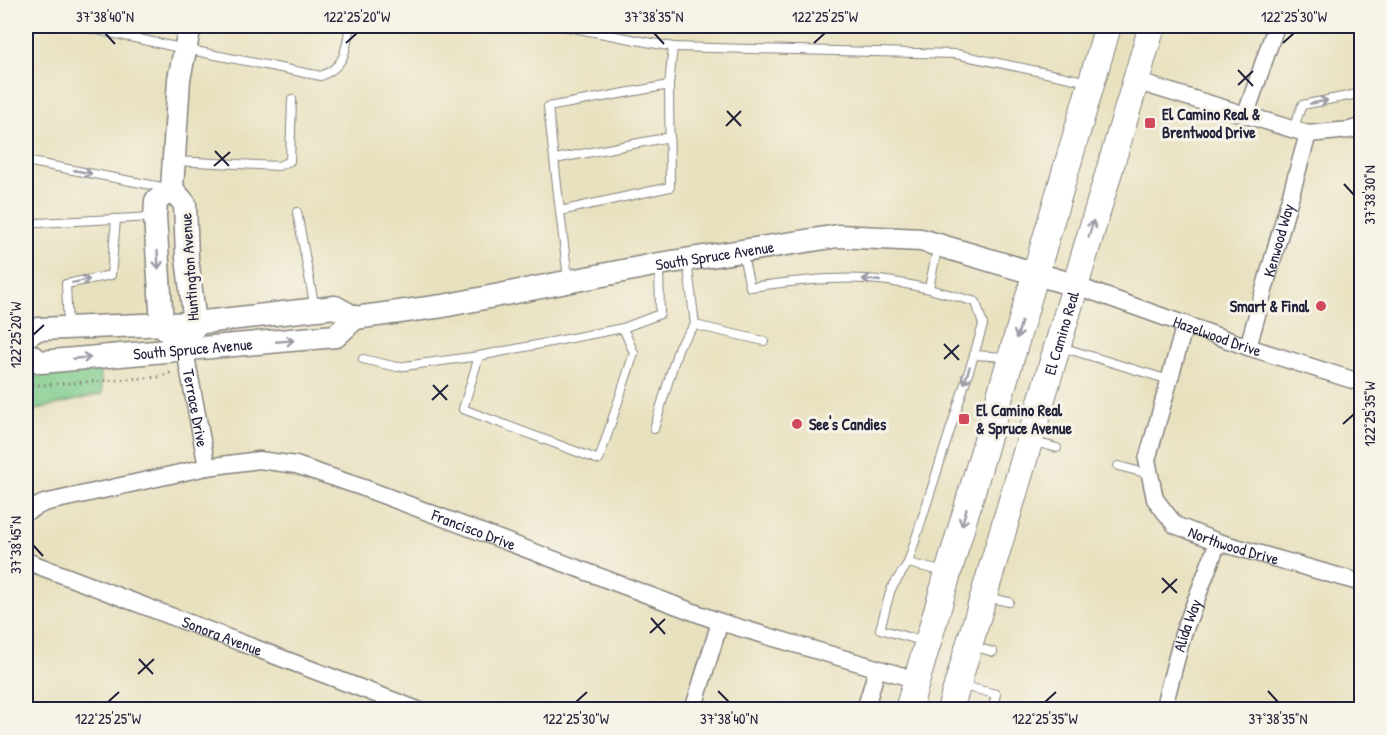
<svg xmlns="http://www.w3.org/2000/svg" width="1387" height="735" font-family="'Patrick Hand',sans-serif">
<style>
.green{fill:#7cca89;stroke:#4f7662;stroke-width:1.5}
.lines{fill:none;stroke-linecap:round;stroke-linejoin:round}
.lane-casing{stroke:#85827d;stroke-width:10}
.street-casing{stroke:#85827d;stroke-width:19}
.secondary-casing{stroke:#85827d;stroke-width:25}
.primary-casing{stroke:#85827d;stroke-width:28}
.path{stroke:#85827d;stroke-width:3;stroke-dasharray:1.5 4.5;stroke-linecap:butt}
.lane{stroke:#fff;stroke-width:8}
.street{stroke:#fff;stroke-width:16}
.secondary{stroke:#fff;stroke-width:22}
.primary{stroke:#fff;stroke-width:26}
.oneway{stroke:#9c9ca7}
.ticks{fill:none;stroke:#22223b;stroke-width:2}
.poi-dot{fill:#d1495b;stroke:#f7f3e8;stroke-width:2}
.labels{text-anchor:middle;stroke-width:6;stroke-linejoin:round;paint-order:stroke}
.poi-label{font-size:16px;font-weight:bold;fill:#22223b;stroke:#f7f3e8;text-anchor:start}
.street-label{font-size:16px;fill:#22223b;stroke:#f7f3e8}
.neatline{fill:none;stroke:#22223b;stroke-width:2}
.ticks-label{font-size:15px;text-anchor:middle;fill:#22223b}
</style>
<rect width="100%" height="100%" fill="#f7f3e8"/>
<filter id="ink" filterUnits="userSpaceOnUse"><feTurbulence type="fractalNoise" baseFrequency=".0167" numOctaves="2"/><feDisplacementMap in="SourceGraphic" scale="12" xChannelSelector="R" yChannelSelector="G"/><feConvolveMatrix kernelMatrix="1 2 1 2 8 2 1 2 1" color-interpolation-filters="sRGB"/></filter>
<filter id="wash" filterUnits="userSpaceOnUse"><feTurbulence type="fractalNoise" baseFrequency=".008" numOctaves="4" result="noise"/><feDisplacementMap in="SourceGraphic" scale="24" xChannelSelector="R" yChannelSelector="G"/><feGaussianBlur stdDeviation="1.35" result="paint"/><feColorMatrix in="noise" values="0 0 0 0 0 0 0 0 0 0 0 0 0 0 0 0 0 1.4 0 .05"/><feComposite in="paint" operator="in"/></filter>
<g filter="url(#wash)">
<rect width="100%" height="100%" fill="#e8e1bf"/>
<!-- green -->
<polygon class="green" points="100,369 102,394 26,412 26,377"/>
</g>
<g filter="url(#ink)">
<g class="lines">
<!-- lane casing -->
<g class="lane-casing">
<g id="lane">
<path d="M79,26L185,49L321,76C347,65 345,50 350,26"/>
<polyline points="563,26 673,47 956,54 1089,82"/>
<polyline points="669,85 548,107 560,211 670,187 669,85 673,47"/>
<polyline points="1293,129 1302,105 1353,95 1362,96"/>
<polyline points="555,159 670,137"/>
<polyline points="26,161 167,188"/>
<polyline points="174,161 278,166 290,161 292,99"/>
<polyline points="560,211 568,279"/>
<polyline points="297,212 315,309"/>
<polyline points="37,223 154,217"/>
<path d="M742,251L750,287C789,282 828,277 867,279C904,281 941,292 976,302L983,325L974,355"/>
<polyline points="687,260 695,325 764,341"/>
<polyline points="929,288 938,245"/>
<polyline points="68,327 66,284 111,275 116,220"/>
<polyline points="1061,347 1169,380"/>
<polyline points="479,356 463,409 599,460 634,353 623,328"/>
<polyline points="363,359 397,367 479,356 623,328 660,314 659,265"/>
<polyline points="654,429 679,346 695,325"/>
<polyline points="1031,441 1057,448"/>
<polyline points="1118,466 1149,474"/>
<polyline points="908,563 891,589 880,629 925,642"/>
<polyline points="945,572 908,563 974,355 1007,357"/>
<polyline points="986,597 1009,602"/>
<polyline points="973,646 993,652"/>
<polyline points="959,685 996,694 992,710"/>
</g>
</g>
<!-- street casing -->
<g class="street-casing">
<g id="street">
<polyline points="1135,81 1308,134 1350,130 1362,126"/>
<polyline points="1246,114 1276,26"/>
<path id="s1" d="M1074,285L1248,347L1362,383"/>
<path id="s2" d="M1185,324L1147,460L1155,499L1175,525L1218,542L1362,583"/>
<path id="s3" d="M1248,347L1308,134"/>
<path id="s4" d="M185,351L207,467"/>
<path id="s5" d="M26,512L44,503L207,467L259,460L296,465L364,488L720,622L917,680"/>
<path id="s6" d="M26,561L418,710"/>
<polyline points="693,710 720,622"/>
<polyline points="865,710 877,669"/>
<path id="s7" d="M1163,710L1183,634L1218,542"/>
</g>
</g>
<!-- secondary casing -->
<g class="secondary-casing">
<g id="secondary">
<polyline points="171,335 162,324 155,217 156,201 172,189"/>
<path id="s8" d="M26,336L38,329L195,323L335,307L355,318L443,306L659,264L838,236L921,240L1074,285"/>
<polyline points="190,337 195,323 187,258 185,204 172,189 179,79 190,26"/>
<path id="s9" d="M26,353L41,362L336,336L355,318"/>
</g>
</g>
<!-- primary casing -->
<g class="primary-casing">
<g id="primary">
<polyline points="908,710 1108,26"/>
<path id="s10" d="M950,710L1152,26"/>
</g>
</g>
<!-- path -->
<polyline class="path" points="26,386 159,377 173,372"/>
<!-- lane -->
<use href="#lane" class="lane"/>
<!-- street -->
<use href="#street" class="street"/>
<!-- secondary -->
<use href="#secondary" class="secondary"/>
<!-- primary -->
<use href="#primary" class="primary"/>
</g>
<!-- one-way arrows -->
<defs><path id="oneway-shaft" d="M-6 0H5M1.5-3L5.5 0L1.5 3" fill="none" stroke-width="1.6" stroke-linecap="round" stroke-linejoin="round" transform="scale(1.5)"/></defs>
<g class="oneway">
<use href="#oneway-shaft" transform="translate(1319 102) rotate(-11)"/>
<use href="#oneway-shaft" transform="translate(83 172) rotate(11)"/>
<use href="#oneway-shaft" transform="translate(1091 229) rotate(-74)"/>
<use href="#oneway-shaft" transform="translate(158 260) rotate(87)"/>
<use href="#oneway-shaft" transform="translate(871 280) rotate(-174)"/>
<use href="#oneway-shaft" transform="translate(81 281) rotate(-12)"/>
<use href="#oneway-shaft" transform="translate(1019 330) rotate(106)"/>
<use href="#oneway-shaft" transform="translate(285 341) rotate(-5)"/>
<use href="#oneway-shaft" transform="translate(82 358) rotate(-5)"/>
<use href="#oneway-shaft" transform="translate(967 375) rotate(108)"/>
<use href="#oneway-shaft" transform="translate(964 517) rotate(106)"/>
</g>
</g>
<!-- ticks -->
<path class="ticks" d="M105,33L115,44M654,33L664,44M346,43L357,33M814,43L825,33M1283,43L1294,33M1238,70L1253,86M1238,85L1253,71M727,111L741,126M726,126L741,111M215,151L229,166M214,166L230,152M1344,184L1354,195M33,335L44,325M944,344L959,360M944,359L959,345M433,385L447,400M432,400L448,385M1343,424L1354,414M33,545L43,556M1162,578L1177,593M1162,593L1177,579M651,618L665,634M650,633L665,619M139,659L153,674M138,674L154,659M718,691L729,702M1268,691L1278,702M108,702L119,692M576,702L587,692M1045,702L1056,692"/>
<!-- markers -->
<g class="poi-dot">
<rect x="1144" y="117" width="12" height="12" rx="3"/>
<circle cx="1321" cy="306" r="6"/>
<rect x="958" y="413" width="12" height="12" rx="3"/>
<circle cx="797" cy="424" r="6"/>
</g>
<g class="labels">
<!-- poi labels -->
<g class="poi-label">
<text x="1162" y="120">El Camino Real &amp;<tspan x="1162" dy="18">Brentwood Drive</tspan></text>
<text x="1309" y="312" text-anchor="end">Smart &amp; Final</text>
<text x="976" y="416">El Camino Real<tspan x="976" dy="18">&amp; Spruce Avenue</tspan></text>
<text x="809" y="430">See's Candies</text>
</g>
<!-- street labels -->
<g class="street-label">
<text dy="6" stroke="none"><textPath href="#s3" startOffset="111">Kenwood Way</textPath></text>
<text dy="6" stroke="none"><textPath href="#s8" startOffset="700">South Spruce Avenue</textPath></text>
<text transform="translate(189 267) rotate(-94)" y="6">Huntington Avenue</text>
<text dy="6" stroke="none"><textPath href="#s10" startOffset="393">El Camino Real</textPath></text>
<text dy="6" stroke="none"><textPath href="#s1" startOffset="152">Hazelwood Drive</textPath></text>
<text dy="6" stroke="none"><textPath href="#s9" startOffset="170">South Spruce Avenue</textPath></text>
<text dy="6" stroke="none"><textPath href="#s4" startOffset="58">Terrace Drive</textPath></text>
<text dy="6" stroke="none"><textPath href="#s5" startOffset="466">Francisco Drive</textPath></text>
<text dy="6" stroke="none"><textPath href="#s2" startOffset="276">Northwood Drive</textPath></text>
<text dy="6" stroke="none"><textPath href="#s7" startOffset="88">Alida Way</textPath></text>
<text dy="6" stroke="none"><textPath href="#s6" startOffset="210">Sonora Avenue</textPath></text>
</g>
</g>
<!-- margin -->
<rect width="1387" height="735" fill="none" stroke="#f7f3e8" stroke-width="66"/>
<rect x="33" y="33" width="1321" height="669" class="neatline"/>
<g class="ticks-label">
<text x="105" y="22">37°38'40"N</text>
<text x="357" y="22">122°25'20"W</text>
<text x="654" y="22">37°38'35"N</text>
<text x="825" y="22">122°25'25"W</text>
<text x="1294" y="22">122°25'30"W</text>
<text transform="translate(1370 195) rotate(-90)" y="5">37°38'30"N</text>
<text transform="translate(16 335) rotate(-90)" y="5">122°25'20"W</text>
<text transform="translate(1370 414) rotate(-90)" y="5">122°25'35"W</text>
<text transform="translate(16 545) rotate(-90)" y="5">37°38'45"N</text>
<text x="108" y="724">122°25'25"W</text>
<text x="576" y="724">122°25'30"W</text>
<text x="729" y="724">37°38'40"N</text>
<text x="1045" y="724">122°25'35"W</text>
<text x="1278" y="724">37°38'35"N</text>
</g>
</svg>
